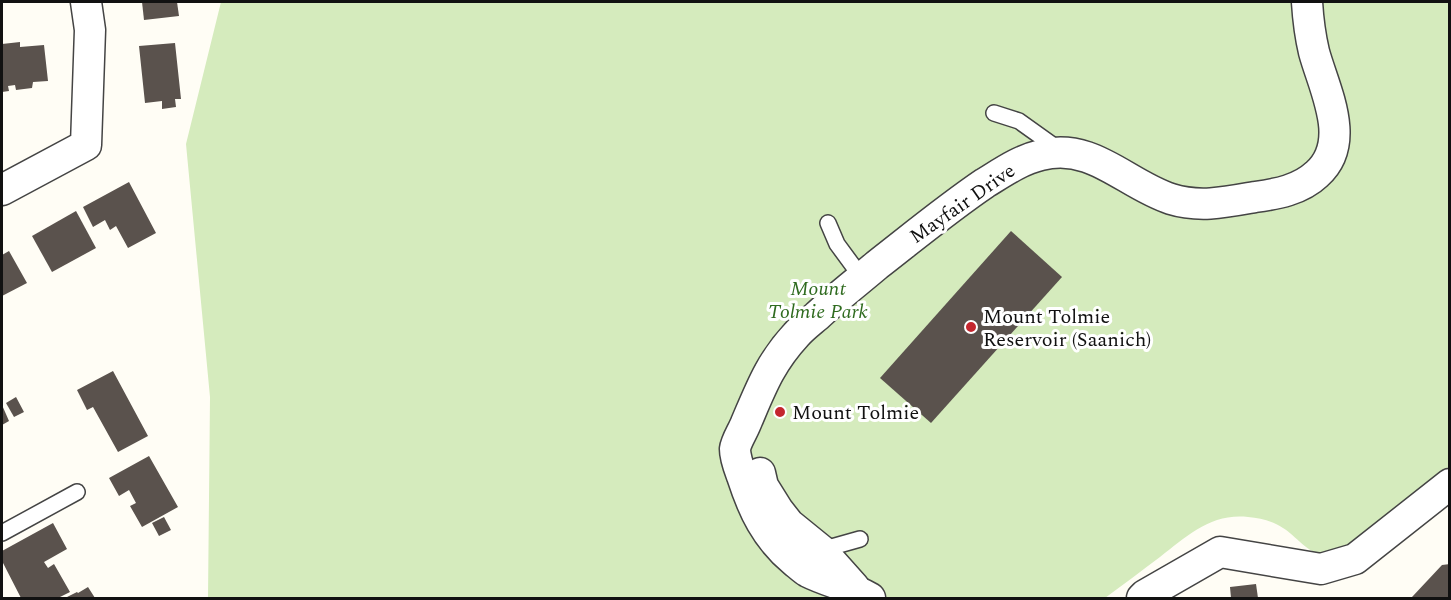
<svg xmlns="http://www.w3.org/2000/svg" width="1451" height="600" font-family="Spectral,serif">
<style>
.green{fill:#d5ebbd}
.building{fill:#5a524d}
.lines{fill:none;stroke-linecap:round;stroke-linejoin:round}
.lane-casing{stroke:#444;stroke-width:18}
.street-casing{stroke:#444;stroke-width:33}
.lane{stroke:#fff;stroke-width:15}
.street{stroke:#fff;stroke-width:30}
.poi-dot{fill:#c4262e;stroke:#fff;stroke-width:2}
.labels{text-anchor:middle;stroke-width:6;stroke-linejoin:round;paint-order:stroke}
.street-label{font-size:20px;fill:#111;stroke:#fff}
.park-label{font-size:20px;font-style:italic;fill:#2f6b1f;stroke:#fff}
.poi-label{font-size:20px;fill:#111;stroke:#fff;text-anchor:start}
</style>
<rect width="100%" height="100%" fill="#fffdf5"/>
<!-- green -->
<path class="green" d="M221,2H1449V467L1444,473C1425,488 1405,503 1386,518C1368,532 1352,549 1329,554C1310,558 1297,536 1283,528C1272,521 1261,518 1248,517C1211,513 1187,536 1160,557C1141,571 1123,585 1105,598H208L210,397L186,144Z"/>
<!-- building -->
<g class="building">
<polygon points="142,2 177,2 179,16 144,20"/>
<polygon points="20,42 20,47 44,45 48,81 33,82 32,88 16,90 15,85 8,86 9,91 2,92 2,44"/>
<polygon points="175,43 181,99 175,99 176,107 162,109 162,101 145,103 139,46"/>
<polygon points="129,182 156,233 128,248 116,226 110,230 105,220 93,227 83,207"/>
<polygon points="76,211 96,248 52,272 32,236"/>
<polygon points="1011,231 1062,277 931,423 880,378"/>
<polygon points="9,251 27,283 2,296 2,255"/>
<polygon points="113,371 148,436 118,452 93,407 87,410 77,390"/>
<polygon points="16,397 24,412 14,417 6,403"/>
<polygon points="2,405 9,421 2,425"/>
<polygon points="149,456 178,507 142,527 130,506 136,503 129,490 119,496 109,478"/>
<polygon points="164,517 171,530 159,536 152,523"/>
<polygon points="53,523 67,549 44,562 48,568 54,564 70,592 58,598 21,598 2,561 2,551"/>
<polygon points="1450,564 1450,598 1412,598 1412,597 1442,565"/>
<polygon points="1256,584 1258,598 1231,598 1230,587"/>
<polygon points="88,587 95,598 65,598 77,592 78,593"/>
</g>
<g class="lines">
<!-- lane casing -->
<g class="lane-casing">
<g id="lane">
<polyline points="994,113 1019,121 1061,151"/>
<polyline points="828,223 837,244 862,278"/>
<polyline points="2,533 77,492"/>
<polyline points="821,550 860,539"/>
</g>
</g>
<!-- street casing -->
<g class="street-casing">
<g id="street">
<polyline points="2,190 86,145 90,30 86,2"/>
<polyline points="760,473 763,486 778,510 789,524 821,550 854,587"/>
<path d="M870,598C850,586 828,582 808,572C803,569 799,565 794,561C766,538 753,510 742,476C739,468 735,458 735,449C736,441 743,431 746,423C761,388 770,363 796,335C802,328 810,322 817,316C836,298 857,282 877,265C913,237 948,208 985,183C1003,172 1020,160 1041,155C1093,142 1125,184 1171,199C1200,208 1227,202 1255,197C1277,194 1300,190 1317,174C1353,142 1324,89 1314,52C1310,35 1308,18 1307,2"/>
<polyline points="1142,598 1145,595 1220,552 1321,569 1355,559 1450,484"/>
</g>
</g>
<!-- lane -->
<use href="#lane" class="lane"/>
<!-- street -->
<use href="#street" class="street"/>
</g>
<!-- markers -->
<g class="poi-dot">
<circle cx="971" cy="327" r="6"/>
<circle cx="780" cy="412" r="6"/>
</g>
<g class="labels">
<!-- street labels -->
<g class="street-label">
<text transform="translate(962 203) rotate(-35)" y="7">Mayfair Drive</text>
</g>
<!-- park labels -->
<g class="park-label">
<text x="818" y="295">Mount<tspan x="818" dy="23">Tolmie Park</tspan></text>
</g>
<!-- poi labels -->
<g class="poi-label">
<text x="983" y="323">Mount Tolmie<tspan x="983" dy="23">Reservoir (Saanich)</tspan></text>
<text x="792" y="419">Mount Tolmie</text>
</g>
</g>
<!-- border -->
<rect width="1451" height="600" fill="none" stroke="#111111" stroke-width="6"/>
</svg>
